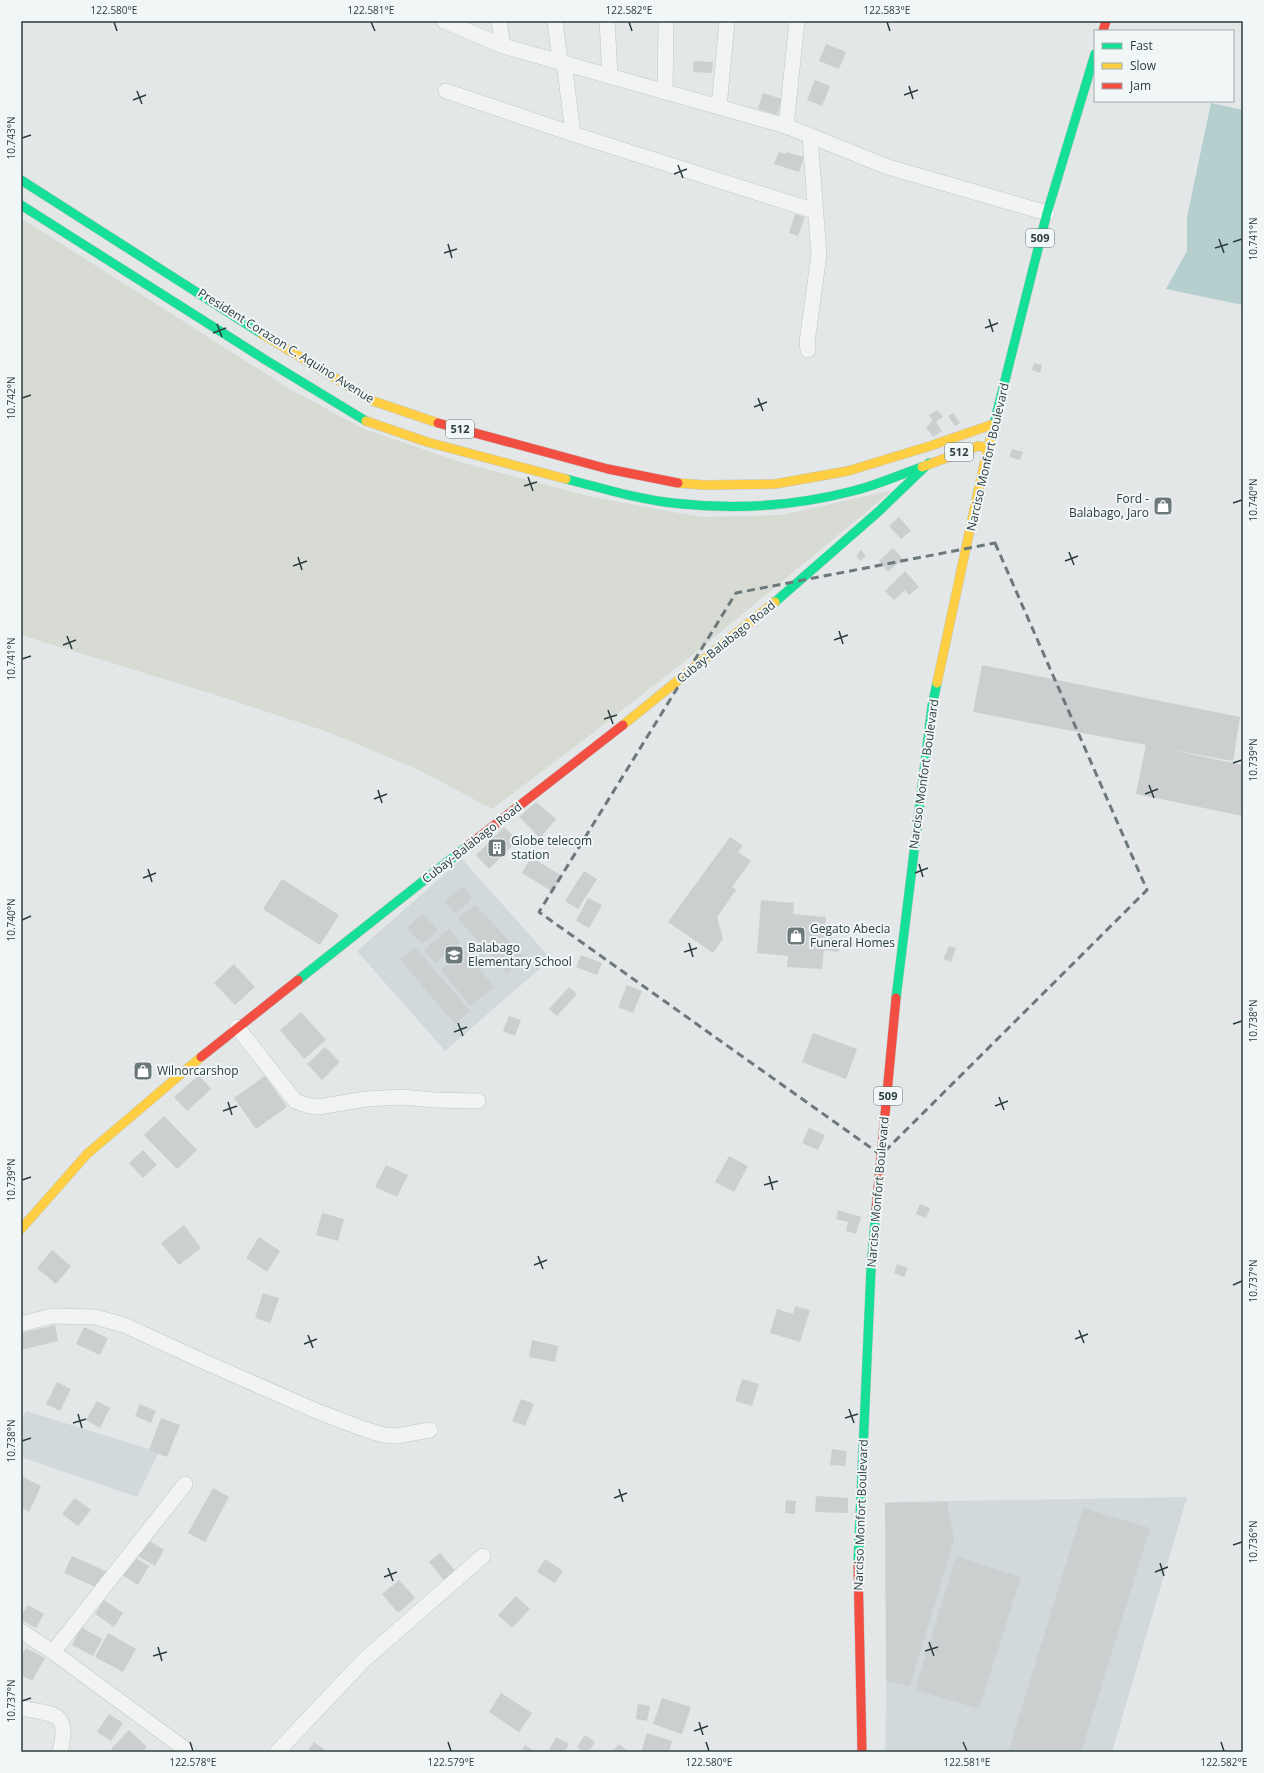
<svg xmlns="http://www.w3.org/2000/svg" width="1264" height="1773" font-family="'Open Sans',sans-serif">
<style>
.built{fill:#d2d9da}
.green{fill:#d8dbd4}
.water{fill:#b5cece}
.building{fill:#cccfd0}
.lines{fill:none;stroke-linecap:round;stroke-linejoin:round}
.street-casing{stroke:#c2c5c6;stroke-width:16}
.fast-casing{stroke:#c2c5c6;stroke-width:10}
.slow-casing{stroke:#c2c5c6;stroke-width:10}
.jam-casing{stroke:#c2c5c6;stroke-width:10}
.street{stroke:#f2f4f4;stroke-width:15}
.fast{stroke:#16e098;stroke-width:9}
.slow{stroke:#ffcf43;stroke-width:9}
.jam{stroke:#f24e42;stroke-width:9}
.marked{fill:none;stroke:#6c787a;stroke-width:3;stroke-dasharray:8 5;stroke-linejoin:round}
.ticks{fill:none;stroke:#2c3d3f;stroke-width:1.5}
.labels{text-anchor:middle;stroke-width:4;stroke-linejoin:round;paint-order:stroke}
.shield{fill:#f1f6f6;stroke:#677476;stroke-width:1}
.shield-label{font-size:11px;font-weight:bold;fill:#2c3d3f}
.street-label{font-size:12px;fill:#2c3d3f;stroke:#f1f6f6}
.poi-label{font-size:12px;fill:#2c3d3f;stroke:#f1f6f6;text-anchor:start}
.neatline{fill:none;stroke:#2c3d3f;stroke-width:1.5}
.ticks-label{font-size:10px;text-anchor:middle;fill:#2c3d3f}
</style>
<rect width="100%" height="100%" fill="#e3e7e8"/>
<!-- built -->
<g class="built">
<polygon points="462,859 551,959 445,1051 357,951"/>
<polygon points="26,1411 159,1452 137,1497 21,1457 21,1424"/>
<polygon points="1187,1497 1112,1752 885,1752 890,1502"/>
</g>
<!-- green -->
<polygon class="green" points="21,218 290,389 362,428 460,462 592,497 701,517 782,515 893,490 689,658 593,733 492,809 415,768 325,731 219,696 21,635"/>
<!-- water -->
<polygon class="water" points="1211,103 1243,110 1243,305 1166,289 1187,251 1187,217"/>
<!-- building -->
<g class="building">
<polygon points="826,44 846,52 839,69 819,61"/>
<polygon points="694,61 713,62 712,73 693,72"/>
<polygon points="815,80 830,86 822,106 807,100"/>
<polygon points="763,93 782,99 777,115 758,109"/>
<polygon points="779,152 786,154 786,152 804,157 799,172 774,164"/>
<polygon points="795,214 805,217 798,236 789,233"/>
<polygon points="1034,363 1042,365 1040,373 1032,370"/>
<polygon points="937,410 943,417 936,422 942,431 933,437 926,427 933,421 929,415"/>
<polygon points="953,413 960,423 955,426 948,416"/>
<polygon points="1012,449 1023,452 1020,460 1009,457"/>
<polygon points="899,517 911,531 901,539 889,526"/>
<polygon points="893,548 903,559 888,572 879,561"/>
<polygon points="861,550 866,556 860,561 856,556"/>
<polygon points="905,571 919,587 909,595 905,590 894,600 885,591"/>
<polygon points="982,665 1240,717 1233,761 1166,749 1243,765 1243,816 1136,794 1146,745 973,712"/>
<polygon points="536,802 556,819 540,838 519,817"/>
<polygon points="504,827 518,840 489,869 476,855"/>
<polygon points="730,837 743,846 738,852 751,861 732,887 736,890 717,917 723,939 713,953 668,922"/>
<polygon points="531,857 562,876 553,892 522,873"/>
<polygon points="584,871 597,879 578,909 565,901"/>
<polygon points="282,879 339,915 320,945 263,909"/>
<polygon points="463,886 472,899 455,914 445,901"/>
<polygon points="588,898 602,905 589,928 576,921"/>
<polygon points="761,900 794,903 793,914 826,917 825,937 840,938 839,952 824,950 822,969 787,967 788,956 757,953"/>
<polygon points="475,904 524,957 507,973 458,919"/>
<polygon points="422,913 438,930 422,944 407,928"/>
<polygon points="449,929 460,942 435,963 424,950"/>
<polygon points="949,946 956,948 951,962 943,959"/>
<polygon points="415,947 470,1011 455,1024 400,960"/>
<polygon points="465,951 494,987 470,1006 441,970"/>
<polygon points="581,955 602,963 597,975 576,967"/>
<polygon points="234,964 255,987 235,1005 214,983"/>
<polygon points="627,985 642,991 633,1013 618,1007"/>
<polygon points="569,987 577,994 557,1016 549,1009"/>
<polygon points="301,1012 326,1040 304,1059 280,1030"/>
<polygon points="509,1016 521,1020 515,1036 503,1031"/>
<polygon points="813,1033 857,1049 846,1079 802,1062"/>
<polygon points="325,1047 340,1062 322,1080 307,1064"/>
<polygon points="199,1075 211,1089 187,1111 174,1097"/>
<polygon points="265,1076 287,1107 256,1129 234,1098"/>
<polygon points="164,1116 197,1150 177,1169 144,1135"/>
<polygon points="809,1128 825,1135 818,1150 802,1143"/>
<polygon points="143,1150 157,1165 143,1178 129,1163"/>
<polygon points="729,1156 748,1166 734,1192 715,1182"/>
<polygon points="386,1165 408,1175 397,1197 375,1187"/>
<polygon points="920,1204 930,1208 926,1218 916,1214"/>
<polygon points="838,1210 861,1217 856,1234 846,1231 848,1222 836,1219"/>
<polygon points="322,1213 344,1219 338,1241 316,1235"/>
<polygon points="184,1225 201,1248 179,1265 161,1243"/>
<polygon points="259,1237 280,1251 267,1272 246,1258"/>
<polygon points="52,1250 71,1266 56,1284 37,1268"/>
<polygon points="897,1264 908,1268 904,1277 894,1273"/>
<polygon points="263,1293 279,1298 270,1323 255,1318"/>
<polygon points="795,1306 810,1310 800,1342 770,1333 777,1309 793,1314"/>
<polygon points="55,1325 58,1341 21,1350 21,1333"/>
<polygon points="84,1327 108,1338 100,1355 76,1344"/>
<polygon points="532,1340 558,1346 555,1362 529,1357"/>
<polygon points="742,1379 759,1384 752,1406 735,1401"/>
<polygon points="57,1382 71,1389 60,1411 46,1404"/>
<polygon points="521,1399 534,1404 525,1426 512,1421"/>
<polygon points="97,1401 110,1408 100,1428 86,1420"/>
<polygon points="140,1404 156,1411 151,1423 135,1416"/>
<polygon points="161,1418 180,1425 167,1457 149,1450"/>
<polygon points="832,1449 847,1451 845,1466 830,1465"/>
<polygon points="21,1476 41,1486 29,1512 21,1508"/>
<polygon points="213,1488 229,1497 205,1542 188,1533"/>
<polygon points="816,1496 848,1498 848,1513 815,1512"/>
<polygon points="75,1498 91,1510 78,1526 62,1514"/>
<polygon points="786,1500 796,1501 795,1514 785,1513"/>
<polygon points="947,1502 954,1540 910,1686 886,1681 885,1503"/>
<polygon points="1083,1508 1150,1528 1081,1752 1008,1752"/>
<polygon points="148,1540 164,1550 155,1566 138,1556"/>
<polygon points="440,1553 458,1574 447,1584 429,1562"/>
<polygon points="72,1556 108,1572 100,1589 64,1573"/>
<polygon points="956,1556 1021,1577 979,1709 915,1690"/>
<polygon points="134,1557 149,1566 138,1585 122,1575"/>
<polygon points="545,1559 563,1571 555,1583 537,1572"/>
<polygon points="399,1580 415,1598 398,1613 382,1594"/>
<polygon points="516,1596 530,1609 512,1628 498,1615"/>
<polygon points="104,1600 123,1613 114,1627 95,1614"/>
<polygon points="28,1605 44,1614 36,1628 21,1620 21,1616"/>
<polygon points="81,1627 102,1639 93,1656 72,1645"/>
<polygon points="108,1633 136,1649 123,1672 95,1657"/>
<polygon points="26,1648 45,1658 32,1681 21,1675 21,1657"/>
<polygon points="501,1693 532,1713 519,1732 489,1712"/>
<polygon points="662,1698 691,1707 682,1734 653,1724"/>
<polygon points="638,1704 650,1706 647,1721 636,1719"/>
<polygon points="109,1714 123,1723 111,1741 97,1732"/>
<polygon points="129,1730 147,1747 142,1752 115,1752 111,1749"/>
<polygon points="647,1733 672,1741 669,1752 641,1752"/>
<polygon points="585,1735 595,1742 589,1752 584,1752 577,1747"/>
<polygon points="556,1737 569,1744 565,1752 548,1752"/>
<polygon points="314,1742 328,1752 307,1752"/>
<polygon points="619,1744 629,1752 612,1752"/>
<polygon points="525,1745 536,1752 521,1752"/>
</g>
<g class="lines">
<!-- street casing -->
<g class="street-casing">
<g id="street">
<polyline points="444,21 503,46 786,126 888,167 1047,213"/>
<polyline points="499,21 503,46"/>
<polyline points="555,21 560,61"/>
<polyline points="607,21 610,76"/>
<polyline points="564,62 573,134"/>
<polyline points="446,91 573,134 815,211"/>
<polyline points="665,92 666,21"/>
<polyline points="719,107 727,21"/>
<polyline points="786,126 797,21"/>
<polyline points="808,350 807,342 819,255 810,137"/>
<polyline points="237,1027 295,1101 306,1105 318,1107 366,1099 402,1097 434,1100 478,1101"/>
<polyline points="21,1324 52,1316 95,1317 124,1325 207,1363 319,1412 364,1429 383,1435 396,1436 430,1430"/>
<polyline points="21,1631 53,1652 189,1752"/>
<polyline points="53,1652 185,1484"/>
<path d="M21,1708C55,1715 70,1711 60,1752"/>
<polyline points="277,1752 364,1660 483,1556"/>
</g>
</g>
<!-- fast casing -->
<g class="fast-casing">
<g id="fast">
<polyline points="21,180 262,334"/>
<polyline points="21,205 264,359 366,421"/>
<polyline points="993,428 1047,213 1095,54"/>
<path d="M566,479C601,488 637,499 673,503C732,510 795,506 853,491C877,485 899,475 922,467"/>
<polyline points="775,602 878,512 929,463"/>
<polyline points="298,980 470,844"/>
<polyline points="896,998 932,706 937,683"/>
<polyline points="858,1564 871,1269 876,1210"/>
</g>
</g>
<!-- slow casing -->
<g class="slow-casing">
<g id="slow">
<polyline points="262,334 373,401 438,423"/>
<polyline points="366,421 427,442 566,479"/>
<polyline points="922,467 978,446 989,448"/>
<polyline points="678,483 704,485 775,484 848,471 930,446 994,424"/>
<polyline points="937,683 981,478 993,428"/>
<polyline points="623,725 775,602"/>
<polyline points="21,1229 87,1154 201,1057"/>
</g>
</g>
<!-- jam casing -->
<g class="jam-casing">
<g id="jam">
<polyline points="1103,31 1106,21"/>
<polyline points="438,423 608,469 678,483"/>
<polyline points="470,844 623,725"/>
<polyline points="201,1057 298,980"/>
<polyline points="876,1210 896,998"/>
<polyline points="858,1564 862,1752"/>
</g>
</g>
<!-- street -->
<use href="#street" class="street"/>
<!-- fast -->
<use href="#fast" class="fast"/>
<!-- slow -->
<use href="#slow" class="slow"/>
<!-- jam -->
<use href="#jam" class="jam"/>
</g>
<!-- marked area -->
<path class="marked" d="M995,543L1147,890L881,1155L539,912L736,593Z"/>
<!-- ticks -->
<path class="ticks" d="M114,22L117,31M371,22L375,31M629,22L632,31M887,22L890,31M909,86L913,99M137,91L142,104M904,95L918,90M133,100L146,95M22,138L31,135M678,165L683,178M674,174L687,169M1219,239L1224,253M1233,242L1242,239M448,244L452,258M1215,248L1228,244M444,253L457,249M989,319L993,332M217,324L222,337M985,328L998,323M213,333L226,328M22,398L31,395M758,398L763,411M754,407L767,402M528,477L533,491M524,486L537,482M1233,503L1242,500M1069,552L1074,565M298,557L302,570M1065,561L1078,556M293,566L307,561M839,631L843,644M67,636L72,649M834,640L848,635M63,645L76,640M22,659L31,656M608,710L613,724M604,719L617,715M1233,763L1242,760M1149,785L1154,798M378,790L382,803M1145,794L1158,789M374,799L387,794M919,864L923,877M148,869L152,882M915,873L928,868M143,878L156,873M22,920L31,916M689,943L693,957M684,952L697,948M458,1023L463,1036M1233,1024L1242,1021M454,1032L467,1027M999,1097L1004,1110M228,1102L232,1115M995,1106L1008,1101M223,1111L237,1106M769,1176L773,1190M22,1180L31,1177M764,1185L778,1181M538,1256L543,1269M534,1265L547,1260M1233,1285L1242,1281M1079,1330L1084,1343M308,1335L313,1348M1075,1339L1088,1334M304,1344L317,1339M849,1409L854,1423M78,1414L82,1428M845,1418L858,1414M73,1423L86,1419M22,1441L31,1438M619,1489L623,1502M614,1498L627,1493M1233,1545L1242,1542M1160,1563L1164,1576M388,1568L393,1581M1155,1572L1168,1567M384,1577L397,1572M929,1642L934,1656M158,1647L162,1661M925,1651L938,1647M153,1656L167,1652M22,1701L31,1698M699,1722L703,1735M694,1731L708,1726M190,1742L193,1751M448,1742L451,1751M706,1742L709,1751M963,1742L967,1751M1221,1742L1224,1751"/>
<!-- icons -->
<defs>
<g id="shop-square" transform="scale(1)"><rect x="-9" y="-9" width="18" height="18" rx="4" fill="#6c787a" stroke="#f1f6f6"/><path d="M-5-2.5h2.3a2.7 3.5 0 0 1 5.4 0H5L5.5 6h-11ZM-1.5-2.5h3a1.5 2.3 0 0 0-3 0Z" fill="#fff"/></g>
<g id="building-square" transform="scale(1)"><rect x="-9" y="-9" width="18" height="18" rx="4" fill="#6c787a" stroke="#f1f6f6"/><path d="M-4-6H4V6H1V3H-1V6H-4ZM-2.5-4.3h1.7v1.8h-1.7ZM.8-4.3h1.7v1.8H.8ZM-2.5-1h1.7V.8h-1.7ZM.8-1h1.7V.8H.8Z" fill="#fff"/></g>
<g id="school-square" transform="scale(1)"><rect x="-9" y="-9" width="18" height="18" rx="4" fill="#6c787a" stroke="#f1f6f6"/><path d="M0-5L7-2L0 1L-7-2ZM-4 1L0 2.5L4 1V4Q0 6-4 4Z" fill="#fff"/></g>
</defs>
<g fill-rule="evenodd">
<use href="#shop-square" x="1163" y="506"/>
<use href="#building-square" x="497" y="848"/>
<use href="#shop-square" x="796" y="936"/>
<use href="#school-square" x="454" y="955"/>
<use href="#shop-square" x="143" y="1071"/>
</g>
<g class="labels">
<!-- shield labels -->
<g class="shield">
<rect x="1026" y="229" width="28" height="18" rx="3"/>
<rect x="446" y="420" width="28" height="18" rx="3"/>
<rect x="945" y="443" width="28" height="18" rx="3"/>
<rect x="874" y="1087" width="28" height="18" rx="3"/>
</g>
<g class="shield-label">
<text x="1040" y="242">509</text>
<text x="460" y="433">512</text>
<text x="959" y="456">512</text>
<text x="888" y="1100">509</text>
</g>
<!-- street labels -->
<g class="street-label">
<text transform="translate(286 346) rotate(32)" y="4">President Corazon C. Aquino Avenue</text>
<text transform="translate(988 457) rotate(-77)" y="4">Narciso Monfort Boulevard</text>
<text transform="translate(726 642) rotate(-39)" y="4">Cubay-Balabago Road</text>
<text transform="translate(924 774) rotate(-82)" y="4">Narciso Monfort Boulevard</text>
<text transform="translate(472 843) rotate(-38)" y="4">Cubay-Balabago Road</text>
<text transform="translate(878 1192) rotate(-85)" y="4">Narciso Monfort Boulevard</text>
<text transform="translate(861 1515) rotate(-88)" y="4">Narciso Monfort Boulevard</text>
</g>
<!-- poi labels -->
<g class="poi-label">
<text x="1149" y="503" text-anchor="end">Ford -<tspan x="1149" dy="14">Balabago, Jaro</tspan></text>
<text x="511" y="845">Globe telecom<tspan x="511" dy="14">station</tspan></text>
<text x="810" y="933">Gegato Abecia<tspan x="810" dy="14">Funeral Homes</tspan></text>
<text x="468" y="952">Balabago<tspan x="468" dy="14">Elementary School</tspan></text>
<text x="157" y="1075">Wilnorcarshop</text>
</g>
</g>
<!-- border -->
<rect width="1264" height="1773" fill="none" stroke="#f1f6f6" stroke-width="44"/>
<!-- legend -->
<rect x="1094" y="30" width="140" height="72" fill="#f1f6f6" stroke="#a2acad"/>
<rect x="1102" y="43" width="20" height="6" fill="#16e098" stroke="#a2acad"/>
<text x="1130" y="50" font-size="12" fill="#2c3d3f">Fast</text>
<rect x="1102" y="63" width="20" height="6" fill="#ffcf43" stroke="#a2acad"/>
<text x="1130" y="70" font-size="12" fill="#2c3d3f">Slow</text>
<rect x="1102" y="83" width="20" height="6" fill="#f24e42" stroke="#a2acad"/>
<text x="1130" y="90" font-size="12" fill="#2c3d3f">Jam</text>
<rect x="22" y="22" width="1220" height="1729" class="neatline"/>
<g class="ticks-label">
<text x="114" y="14">122.580°E</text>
<text x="371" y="14">122.581°E</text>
<text x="629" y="14">122.582°E</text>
<text x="887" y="14">122.583°E</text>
<text transform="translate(11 138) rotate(-90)" y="4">10.743°N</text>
<text transform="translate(1253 239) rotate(-90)" y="4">10.741°N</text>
<text transform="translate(11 398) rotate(-90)" y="4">10.742°N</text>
<text transform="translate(1253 500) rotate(-90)" y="4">10.740°N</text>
<text transform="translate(11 659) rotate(-90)" y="4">10.741°N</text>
<text transform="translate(1253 760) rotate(-90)" y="4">10.739°N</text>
<text transform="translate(11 920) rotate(-90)" y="4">10.740°N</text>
<text transform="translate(1253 1021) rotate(-90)" y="4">10.738°N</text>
<text transform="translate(11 1180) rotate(-90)" y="4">10.739°N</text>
<text transform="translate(1253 1281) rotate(-90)" y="4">10.737°N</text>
<text transform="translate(11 1441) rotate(-90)" y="4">10.738°N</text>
<text transform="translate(1253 1542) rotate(-90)" y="4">10.736°N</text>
<text transform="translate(11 1701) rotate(-90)" y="4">10.737°N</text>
<text x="193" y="1766">122.578°E</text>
<text x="451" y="1766">122.579°E</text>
<text x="709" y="1766">122.580°E</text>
<text x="967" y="1766">122.581°E</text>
<text x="1224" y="1766">122.582°E</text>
</g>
</svg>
